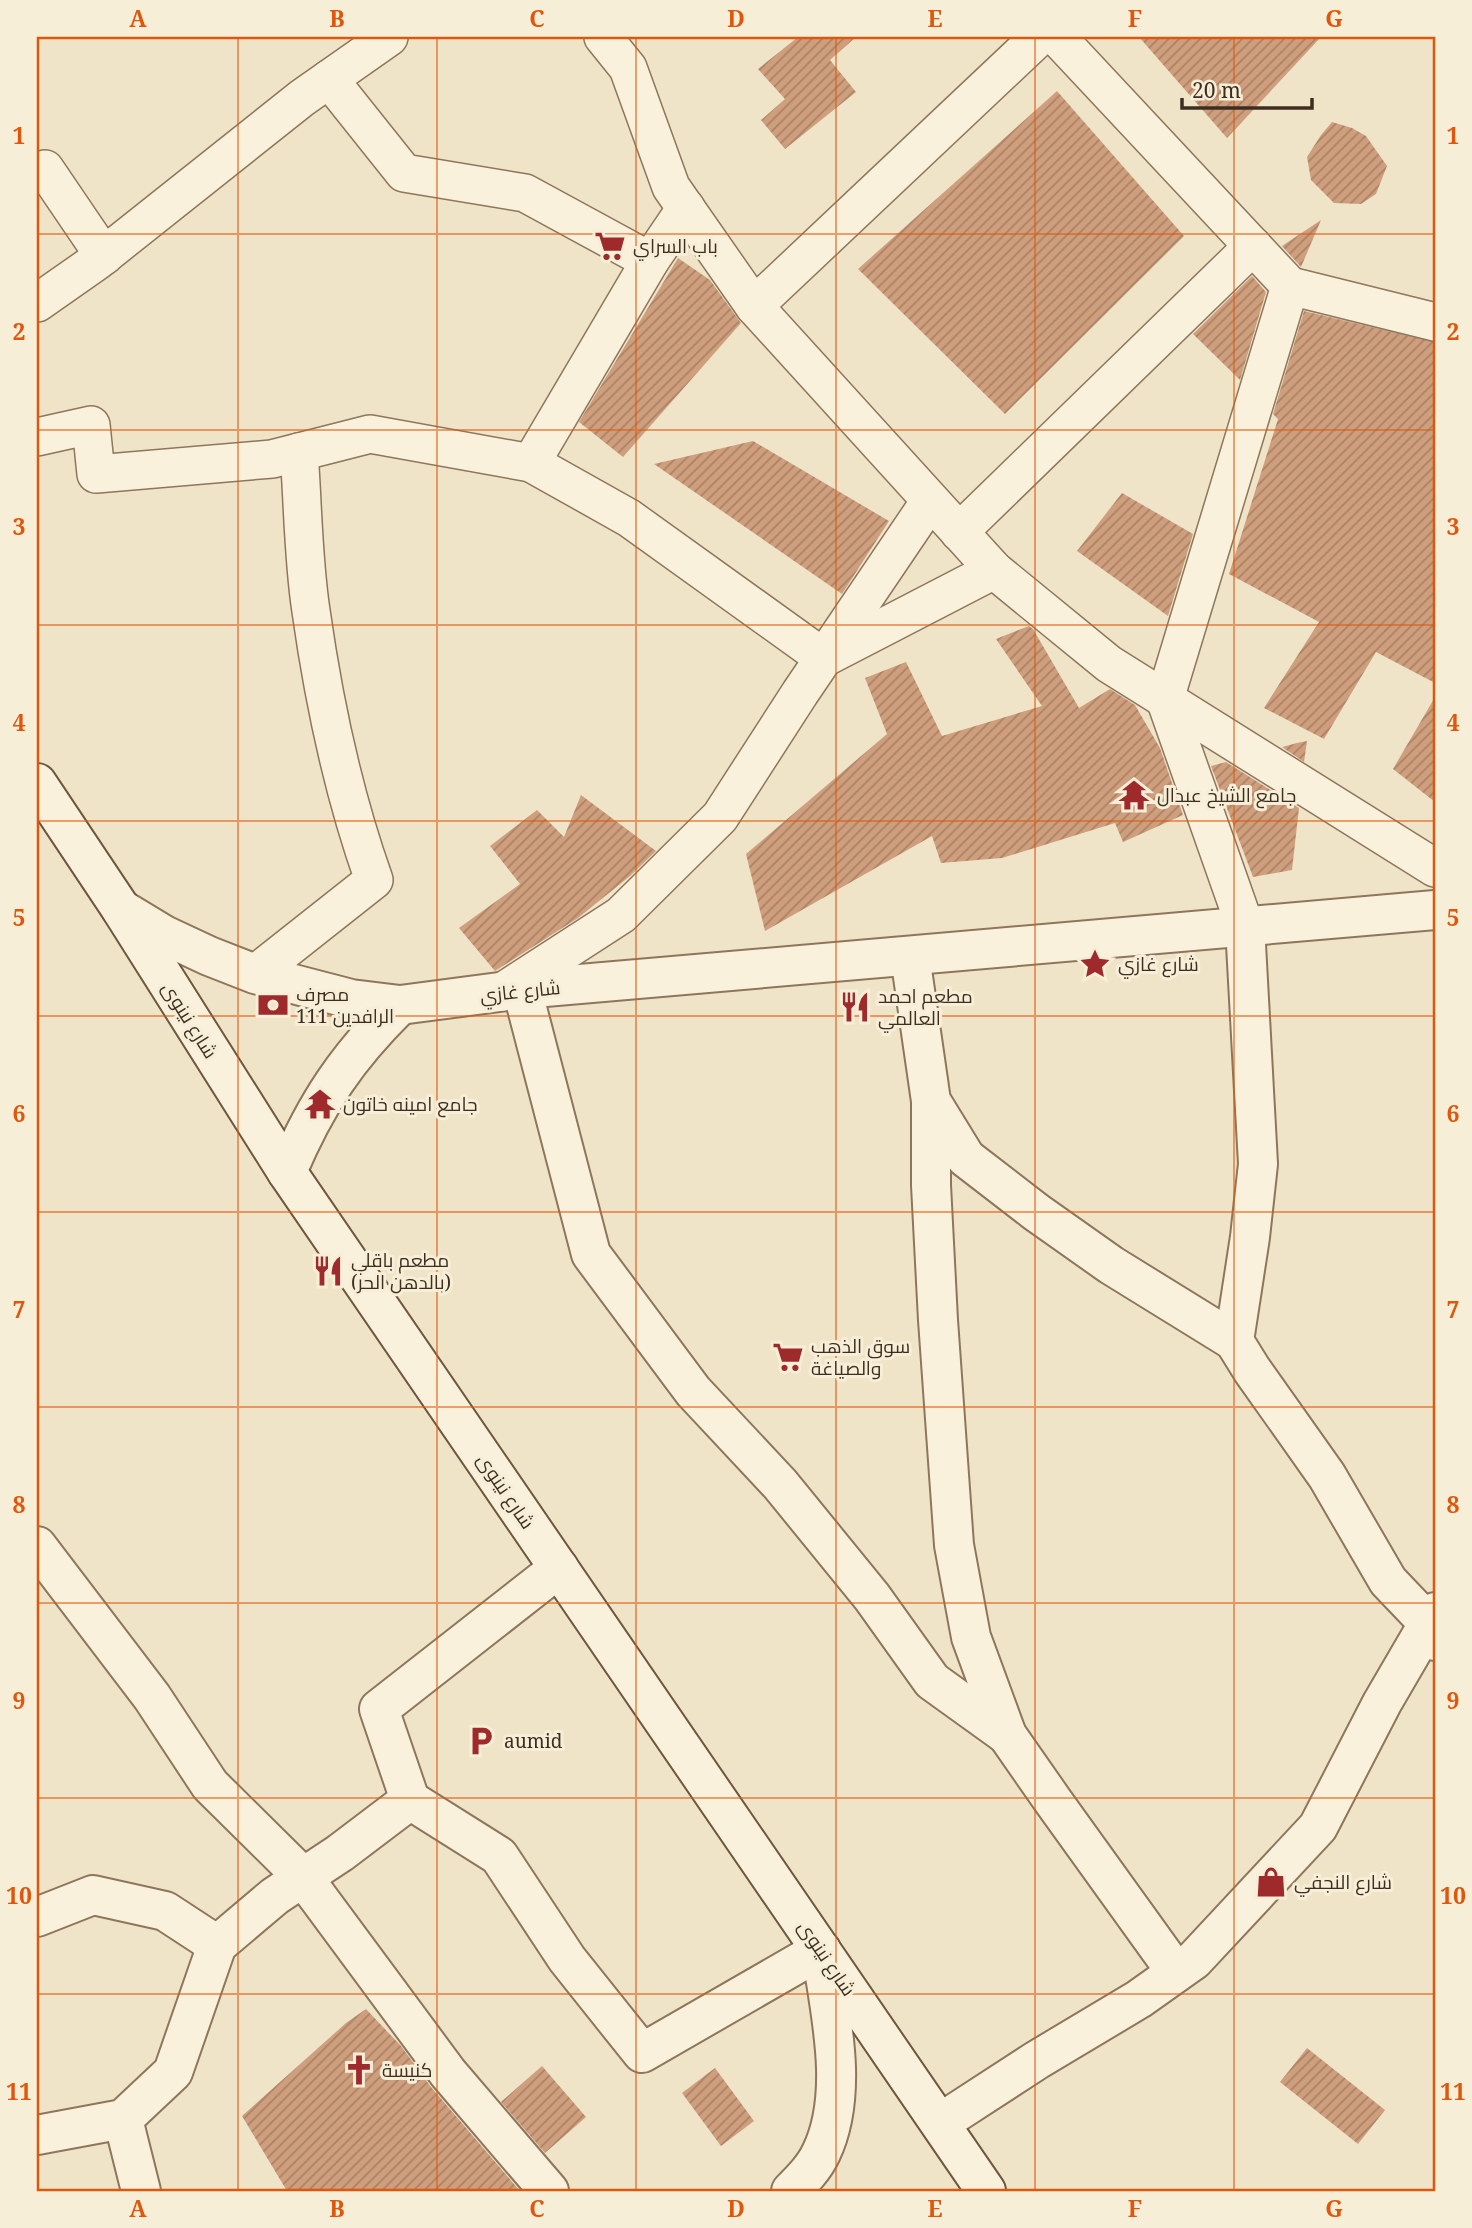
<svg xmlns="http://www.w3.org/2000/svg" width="1472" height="2228" font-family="'Noto Serif',Cairo,serif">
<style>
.building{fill:url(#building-hatch)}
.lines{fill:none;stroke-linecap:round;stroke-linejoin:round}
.pedestrian-casing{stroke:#8d765c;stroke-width:40}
.minor-casing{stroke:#8d765c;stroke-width:42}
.tertiary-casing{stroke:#8d765c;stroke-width:42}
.secondary-casing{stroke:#6f573f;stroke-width:42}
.pedestrian{stroke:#faf1dc;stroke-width:37}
.minor{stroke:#faf1dc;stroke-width:38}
.tertiary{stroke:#faf1dc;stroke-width:38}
.secondary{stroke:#faf1dc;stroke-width:38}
.grid{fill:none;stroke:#df570d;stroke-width:2;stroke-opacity:0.55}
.labels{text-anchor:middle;stroke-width:6;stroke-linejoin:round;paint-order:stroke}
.poi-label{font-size:19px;fill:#3d2e20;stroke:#f7eed8;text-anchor:start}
.street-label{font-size:19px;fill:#3d2e20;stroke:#f7eed8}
.neatline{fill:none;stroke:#df570d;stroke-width:2.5}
.grid-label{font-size:23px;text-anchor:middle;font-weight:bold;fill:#df570d}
</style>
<defs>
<pattern id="building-hatch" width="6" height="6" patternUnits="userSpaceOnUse" patternTransform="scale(1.75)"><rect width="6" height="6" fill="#cf9f7d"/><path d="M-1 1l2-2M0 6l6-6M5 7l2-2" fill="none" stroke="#a98266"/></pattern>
</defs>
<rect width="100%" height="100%" fill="#f0e4c8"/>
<!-- building -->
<g class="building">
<polygon points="798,37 856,37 830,60 856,92 785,149 761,120 785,99 758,69"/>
<polygon points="1139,37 1321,37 1227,138"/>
<polygon points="1057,91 1184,236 1005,414 858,269"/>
<polygon points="1332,122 1352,128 1366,136 1387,166 1376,194 1361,204 1334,203 1311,180 1307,157 1321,135"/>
<polygon points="1321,220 1301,267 1282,246"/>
<polygon points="678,258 710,280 741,323 623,457 579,422"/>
<polygon points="1252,276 1266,292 1240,380 1193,334"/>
<polygon points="1304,311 1435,342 1435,683 1376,652 1324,739 1264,708 1319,622 1229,574 1278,419 1273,414"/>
<polygon points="753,441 889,521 842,594 654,464"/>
<polygon points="1122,493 1193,534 1168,616 1077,551"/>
<polygon points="1029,626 1033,629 1079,708 1110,689 1135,705 1160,748 1183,815 1123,842 1115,823 1002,858 941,863 932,836 765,931 746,854 887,734 865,678 906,662 942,736 1042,706 996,639"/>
<polygon points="1435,697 1435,802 1393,769"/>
<polygon points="1307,741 1304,762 1282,747 1297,743"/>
<polygon points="1226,762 1299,808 1292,870 1253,877 1211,766"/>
<polygon points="581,795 656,851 630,876 578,918 495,971 459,928 520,884 490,846 537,810 564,837"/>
<polygon points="366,2009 401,2046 431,2087 520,2191 287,2191 242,2116 346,2023"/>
<polygon points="1307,2048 1385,2110 1358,2144 1280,2082"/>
<polygon points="542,2066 586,2117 545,2153 501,2102"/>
<polygon points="715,2068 754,2121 721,2146 682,2093"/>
</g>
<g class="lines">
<!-- pedestrian casing -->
<g class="pedestrian-casing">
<g id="pedestrian">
<polyline points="603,37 628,68 671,187 754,306 994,570 1109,664 1435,868"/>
<polyline points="1057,37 1290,286 1435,322"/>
<polyline points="329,79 404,173 525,193 650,261"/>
<polyline points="37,172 45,169 104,256"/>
<polyline points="37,303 97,261 302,98 389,37"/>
<polyline points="754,306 1039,37"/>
<polyline points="37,437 91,425 96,474 272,459 370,434 531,463 629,518 824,658 994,570"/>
<polyline points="531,463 650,261 686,208"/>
<polyline points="959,532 1253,246"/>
<polyline points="1245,926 1165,699 1290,286"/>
<path d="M255,974L374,880C343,793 324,703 311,611C303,559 303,505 299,452"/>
<polyline points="502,992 621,915 720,817 800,693 930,501"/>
</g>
</g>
<!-- minor casing -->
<g class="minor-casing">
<g id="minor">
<polyline points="121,909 164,935 209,956 255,974 351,999 400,1005 522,989 1435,910"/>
<polyline points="1245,926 1258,1164 1250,1237 1234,1341 1252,1370 1327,1476 1388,1581 1430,1625 1435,1641"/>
<polyline points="910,956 931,1101 966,1158 1036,1212 1111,1265 1234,1341"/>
<polyline points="522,989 591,1254 693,1391 780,1484 872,1597 932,1681 1007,1735"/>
<polyline points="931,1101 931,1185 938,1320 954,1545 971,1637 1007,1735 1053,1801 1176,1972"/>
<path d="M287,1172C316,1103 347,1057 400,1005"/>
<polyline points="37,1546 152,1697 210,1785 303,1877 448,2073 549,2191"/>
<polyline points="410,1800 499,1856 567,1959 642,2053 821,1950"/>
<polyline points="37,1917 93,1895 165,1911 217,1945"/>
<polyline points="123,2119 141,2191"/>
<polyline points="940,2123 1037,2060 1139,1999 1194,1960 1318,1827 1382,1703 1435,1612"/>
<polyline points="37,2135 123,2119 173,2072 217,1945 275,1896 340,1853 410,1800 379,1709 559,1568"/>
</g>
</g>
<!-- tertiary casing -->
<g class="tertiary-casing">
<path id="tertiary" d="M791,2191C802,2180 814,2168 821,2153C850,2093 830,2013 821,1950"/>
</g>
<!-- secondary casing -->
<g class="secondary-casing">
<polyline id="secondary" points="37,783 121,909 287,1172 986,2191"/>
</g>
<!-- pedestrian -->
<use href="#pedestrian" class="pedestrian"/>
<!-- minor -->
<use href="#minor" class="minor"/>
<!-- tertiary -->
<use href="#tertiary" class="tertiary"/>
<!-- secondary -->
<use href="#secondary" class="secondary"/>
</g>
<!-- grid -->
<path class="grid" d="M238,37V2191M437,37V2191M636,37V2191M836,37V2191M1035,37V2191M1234,37V2191M37,234H1435M37,430H1435M37,625H1435M37,821H1435M37,1016H1435M37,1212H1435M37,1407H1435M37,1603H1435M37,1798H1435M37,1994H1435"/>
<!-- icons -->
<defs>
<g id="supermarket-bare" transform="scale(2.415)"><path d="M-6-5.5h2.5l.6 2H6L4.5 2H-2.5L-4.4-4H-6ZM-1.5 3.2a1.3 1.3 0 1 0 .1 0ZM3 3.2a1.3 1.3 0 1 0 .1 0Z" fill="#9e2a2b" stroke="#f7eed8" stroke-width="2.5" paint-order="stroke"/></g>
<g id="temple-bare" transform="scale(2.415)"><path d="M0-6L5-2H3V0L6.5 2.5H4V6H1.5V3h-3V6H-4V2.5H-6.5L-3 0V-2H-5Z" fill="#9e2a2b" stroke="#f7eed8" stroke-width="2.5" paint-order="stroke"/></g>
<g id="sight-bare" transform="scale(2.415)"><path d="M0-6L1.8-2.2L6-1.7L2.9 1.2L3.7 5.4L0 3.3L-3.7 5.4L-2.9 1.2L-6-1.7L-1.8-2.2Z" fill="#9e2a2b" stroke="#f7eed8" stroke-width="2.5" paint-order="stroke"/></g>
<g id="bank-bare" transform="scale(2.415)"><path d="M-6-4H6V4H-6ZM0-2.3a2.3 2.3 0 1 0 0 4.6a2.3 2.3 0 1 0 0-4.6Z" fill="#9e2a2b" stroke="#f7eed8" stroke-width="2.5" paint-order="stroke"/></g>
<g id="restaurant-bare" transform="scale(2.415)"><path d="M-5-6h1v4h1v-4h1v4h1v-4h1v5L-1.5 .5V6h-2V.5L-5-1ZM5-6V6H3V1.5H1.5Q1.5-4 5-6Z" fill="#9e2a2b" stroke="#f7eed8" stroke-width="2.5" paint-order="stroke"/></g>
<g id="parking-bare" transform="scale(2.415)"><path d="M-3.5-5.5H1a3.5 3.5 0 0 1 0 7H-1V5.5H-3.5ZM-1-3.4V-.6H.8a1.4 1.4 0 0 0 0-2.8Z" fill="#9e2a2b" stroke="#f7eed8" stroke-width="2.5" paint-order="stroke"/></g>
<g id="shop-bare" transform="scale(2.415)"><path d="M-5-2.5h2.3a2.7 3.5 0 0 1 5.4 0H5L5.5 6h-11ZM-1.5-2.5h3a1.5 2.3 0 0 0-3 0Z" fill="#9e2a2b" stroke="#f7eed8" stroke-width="2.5" paint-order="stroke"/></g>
<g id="church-bare" transform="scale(2.415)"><path d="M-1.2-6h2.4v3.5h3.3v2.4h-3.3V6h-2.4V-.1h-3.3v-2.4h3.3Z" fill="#9e2a2b" stroke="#f7eed8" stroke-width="2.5" paint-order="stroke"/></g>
</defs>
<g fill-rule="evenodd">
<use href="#supermarket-bare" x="610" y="246"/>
<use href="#temple-bare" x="1134" y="795"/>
<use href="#sight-bare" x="1095" y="964"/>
<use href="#bank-bare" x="273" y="1005"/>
<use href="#restaurant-bare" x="855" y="1007"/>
<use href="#temple-bare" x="320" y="1104"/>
<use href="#restaurant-bare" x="328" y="1271"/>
<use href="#supermarket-bare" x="788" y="1357"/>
<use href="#parking-bare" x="481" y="1741"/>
<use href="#shop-bare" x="1271" y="1882"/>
<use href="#church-bare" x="359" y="2070"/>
</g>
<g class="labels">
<!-- poi labels -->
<g class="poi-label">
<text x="633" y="253">باب السراي</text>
<text x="1157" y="802">جامع الشيخ عبدال</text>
<text x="1118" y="971">شارع غازي</text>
<text x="296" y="1001">مصرف<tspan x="296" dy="22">الرافدين 111</tspan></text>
<text x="878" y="1003">مطعم احمد<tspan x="878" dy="22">العالمي</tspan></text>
<text x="343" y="1111">جامع امينه خاتون</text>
<text x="351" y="1267">مطعم باقلي<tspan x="351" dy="22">(بالدهن الحر)</tspan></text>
<text x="811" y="1353">سوق الذهب<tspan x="811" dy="22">والصياغة</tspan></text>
<text x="504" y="1748">aumid</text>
<text x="1294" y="1889">شارع النجفي</text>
<text x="382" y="2077">كنيسة</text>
</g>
<!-- street labels -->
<g class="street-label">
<text transform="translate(520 991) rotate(-6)" y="7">شارع غازي</text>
<text transform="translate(190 1020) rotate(58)" y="7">شارع نينوى</text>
<text transform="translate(506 1491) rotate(56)" y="7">شارع نينوى</text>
<text transform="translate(827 1958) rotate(56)" y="7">شارع نينوى</text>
</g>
</g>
<!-- border -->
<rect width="1472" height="2228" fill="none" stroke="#f7eed8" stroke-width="77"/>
<!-- scale -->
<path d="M1182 98v10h130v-10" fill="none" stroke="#3d2e20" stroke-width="3.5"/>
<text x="1192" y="98" font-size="21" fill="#3d2e20" stroke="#f7eed8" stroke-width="5" paint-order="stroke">20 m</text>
<rect x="38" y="38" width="1396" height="2152" class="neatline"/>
<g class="grid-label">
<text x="138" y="27">A</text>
<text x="337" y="27">B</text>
<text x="537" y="27">C</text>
<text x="736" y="27">D</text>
<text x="935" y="27">E</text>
<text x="1135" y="27">F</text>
<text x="1334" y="27">G</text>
<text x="19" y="144">1</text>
<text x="1453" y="144">1</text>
<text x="19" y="340">2</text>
<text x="1453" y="340">2</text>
<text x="19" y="535">3</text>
<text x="1453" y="535">3</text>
<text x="19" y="731">4</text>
<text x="1453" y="731">4</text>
<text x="19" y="926">5</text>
<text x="1453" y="926">5</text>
<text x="19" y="1122">6</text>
<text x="1453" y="1122">6</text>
<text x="19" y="1318">7</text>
<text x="1453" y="1318">7</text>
<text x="19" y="1513">8</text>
<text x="1453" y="1513">8</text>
<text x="19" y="1709">9</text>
<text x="1453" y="1709">9</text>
<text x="19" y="1904">10</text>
<text x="1453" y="1904">10</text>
<text x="19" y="2100">11</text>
<text x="1453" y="2100">11</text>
<text x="138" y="2217">A</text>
<text x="337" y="2217">B</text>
<text x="537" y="2217">C</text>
<text x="736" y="2217">D</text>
<text x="935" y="2217">E</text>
<text x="1135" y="2217">F</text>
<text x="1334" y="2217">G</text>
</g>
</svg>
